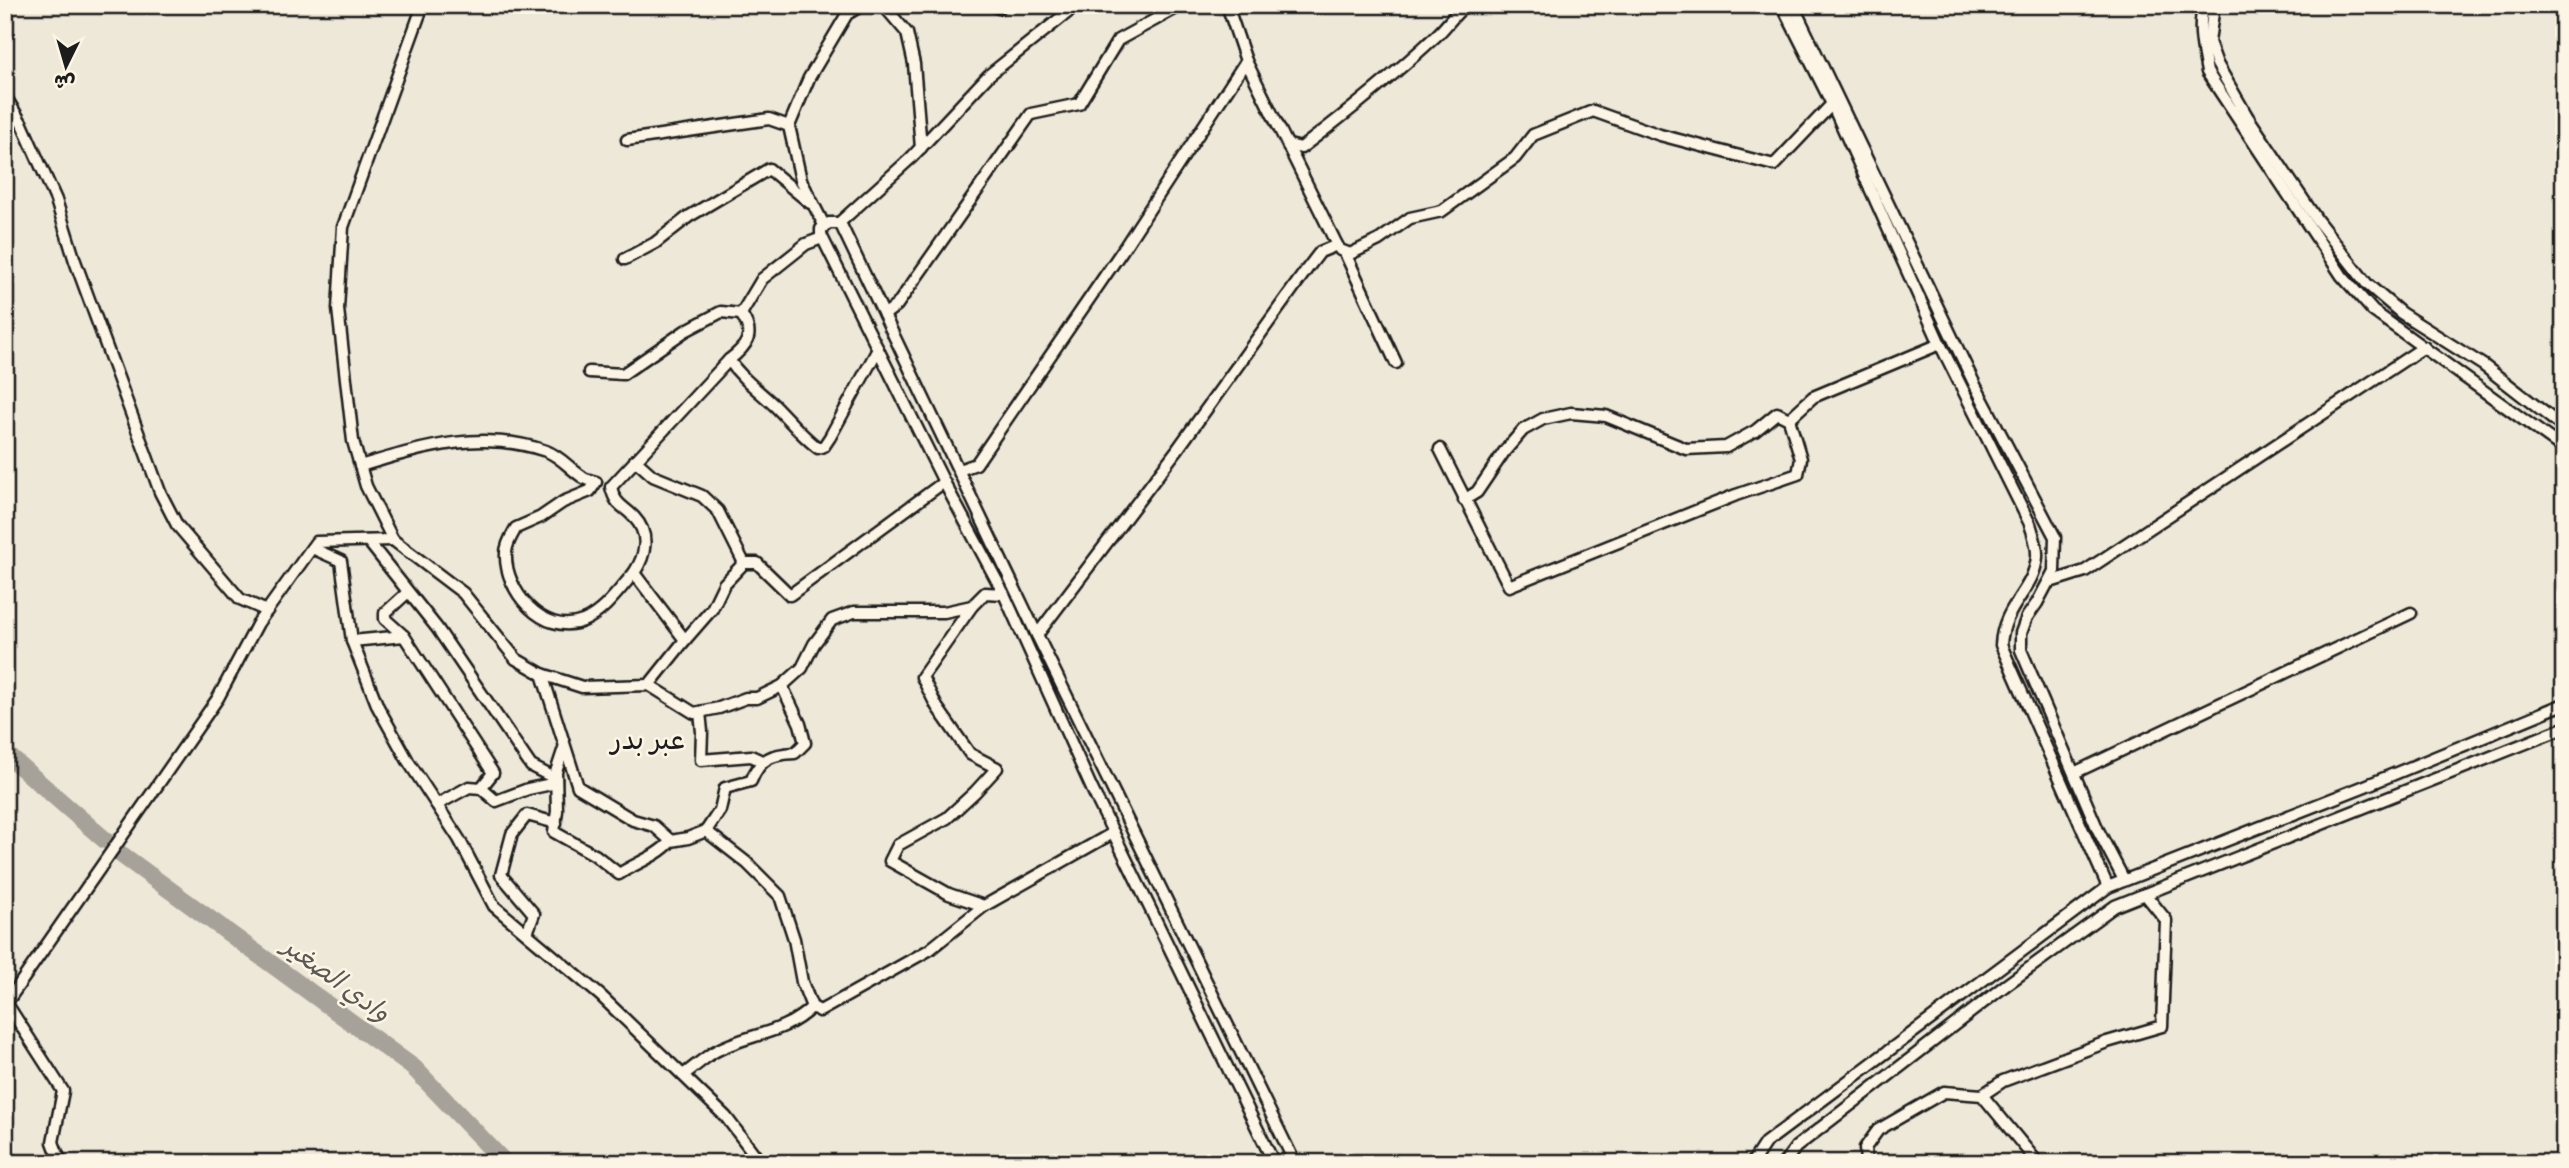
<svg xmlns="http://www.w3.org/2000/svg" width="2569" height="1168" font-family="Pangolin,'Playpen Sans Arabic',sans-serif">
<style>
.lines{fill:none;stroke-linecap:round;stroke-linejoin:round}
.stream{stroke:#6f6c67;stroke-width:2.5}
.river{stroke:#a7a299;stroke-width:18}
.minor-casing{stroke:#1c1c1c;stroke-width:15}
.minor{stroke:#fcf5e5;stroke-width:10}
.labels{text-anchor:middle;stroke-width:5;stroke-linejoin:round;paint-order:stroke}
.water-label{font-size:26px;font-style:italic;fill:#5b5854;stroke:#fcf5e5}
.quarter-label{font-size:28px;fill:#1c1c1c;stroke:#fcf5e5}
</style>
<rect width="100%" height="100%" fill="#eee8d9"/>
<filter id="ink" filterUnits="userSpaceOnUse"><feTurbulence type="fractalNoise" baseFrequency=".0143" numOctaves="2"/><feDisplacementMap in="SourceGraphic" scale="14" xChannelSelector="R" yChannelSelector="G"/><feConvolveMatrix kernelMatrix="1 2 1 2 8 2 1 2 1" color-interpolation-filters="sRGB"/></filter>
<g filter="url(#ink)">
<g class="lines">
<!-- stream -->
<polyline class="stream" points="2555,430 2564,435"/>
<!-- river -->
<g class="river">
<polyline points="5,753 105,840"/>
<polyline points="122,855 414,1068 505,1163"/>
</g>
<!-- minor casing -->
<g class="minor-casing">
<g id="minor">
<polyline points="423,5 343,227 338,309 353,441 366,486 393,540 463,593 516,659 542,674 582,687 649,685 694,713 719,708 746,698 757,698 782,686 802,668 814,644 832,620 854,612 944,612 972,606"/>
<polyline points="886,5 884,6 907,33 914,64 921,148"/>
<polyline points="993,5 999,8 1001,5"/>
<polyline points="1227,5 1246,61 1337,245 1340,250 1350,254 1379,240 1410,218 1442,211 1515,158 1533,135 1593,111 1660,135 1774,165 1832,104"/>
<path d="M1782,5L1832,104L1940,344L2030,524C2033,534 2038,546 2037,557C2034,591 2003,605 2001,645L2108,887"/>
<polyline points="1793,5 1975,385 2055,537 2054,571 2037,603 2027,617 2021,633 2021,650 2098,830 2124,880"/>
<path d="M2204,5C2197,27 2203,50 2207,72L2342,276L2373,311L2564,449"/>
<polyline points="2214,5 2209,42 2217,64 2247,116 2317,220 2367,284 2401,313 2483,365 2564,428"/>
<polyline points="5,96 22,124 56,200 75,261 160,492 177,525 240,599 267,611"/>
<polyline points="627,140 769,119 789,126"/>
<path d="M1289,145L1301,148C1347,113 1393,76 1436,36C1447,26 1454,14 1466,5"/>
<polyline points="839,223 911,158 989,75 1077,5"/>
<polyline points="824,225 801,180 789,126 809,78 847,14 862,5"/>
<polyline points="1345,253 1396,363"/>
<polyline points="625,259 655,243 688,217 769,169 810,203"/>
<polyline points="884,315 897,305 1031,114 1079,104 1118,40 1182,5"/>
<path d="M729,360C742,379 758,390 775,406C789,420 802,436 818,448L824,446L830,437L878,349"/>
<polyline points="589,372 623,374 685,331 721,312 741,314"/>
<polyline points="1440,449 1509,586 1736,495 1798,474 1801,459 1789,419 1813,397 1940,344"/>
<polyline points="635,460 653,476 702,496 718,511 744,563"/>
<path d="M360,466C424,447 481,429 546,451C560,456 569,468 581,476C585,480 591,480 596,482L590,491L563,502L541,517L516,528C512,535 506,544 506,553C504,590 543,637 583,621C604,612 619,590 634,573L685,640L649,685"/>
<polyline points="959,470 976,464 1122,251 1246,61"/>
<polyline points="1464,500 1477,492 1504,452 1523,430 1543,419 1571,413 1606,416 1686,449 1726,447 1755,431 1777,413 1789,419"/>
<polyline points="368,541 437,628 531,766 556,779"/>
<polyline points="312,548 341,561 352,641 378,707 408,761 459,839 494,906 601,996 726,1117 761,1163"/>
<path d="M634,573C646,555 650,534 634,517C622,504 616,507 611,487L729,360C747,346 756,335 741,314L762,279L806,244L822,238"/>
<polyline points="2050,582 2085,571 2424,347"/>
<polyline points="407,593 385,613 385,619 404,636 493,773 481,788 496,801 528,789 556,783"/>
<polyline points="1004,594 985,593 972,606 922,677 937,707 970,754 997,768 975,792 947,818 898,845 890,861 949,894 984,906 1113,833"/>
<polyline points="1037,635 1177,450 1307,269 1320,252 1337,245"/>
<polyline points="685,640 712,609 724,584 744,563 757,563 790,595 944,482"/>
<polyline points="352,641 404,636"/>
<polyline points="542,674 578,787 633,820 654,826 671,841 688,838 706,831"/>
<polyline points="700,712 702,732 701,760 751,756 762,761"/>
<path d="M564,748L556,772L557,811L554,832L595,855L619,874C636,863 658,856 671,841"/>
<polyline points="2074,773 2411,613"/>
<polyline points="438,804 469,787 481,788"/>
<polyline points="527,933 534,914 501,875 512,834 527,815 556,823"/>
<polyline points="5,1001 63,1091 53,1142 61,1163"/>
<polyline points="5,1005 218,698 258,623 316,542 393,540"/>
<polyline points="812,1007 820,1011 929,950 984,906"/>
<path d="M683,1075C693,1068 703,1059 714,1052C747,1033 782,1036 812,1007L802,982L794,939L780,896L747,863L706,831L720,810L725,788L751,781C760,758 772,754 795,753L805,743L800,724L782,686"/>
<polyline points="1982,1095 2003,1081 2107,1042 2162,1026 2166,920 2145,894"/>
<polyline points="1274,1163 1092,789 1004,594 944,482 821,235 821,229 829,223 839,223 842,227 1037,635 1295,1163"/>
<polyline points="1752,1163 1765,1143 2108,887 2365,786 2564,704"/>
<polyline points="1784,1163 1796,1147 2006,985 2115,906 2564,728"/>
<polyline points="1866,1163 1865,1148 1878,1130 1944,1092 1982,1095 2038,1163"/>
<polyline points="1924,1163 1928,1163"/>
</g>
</g>
<!-- minor -->
<use href="#minor" class="minor"/>
</g>
</g>
<g class="labels">
<!-- water labels -->
<g class="water-label">
<text transform="translate(337 979) rotate(36)" y="9">وادي الصغير</text>
</g>
<!-- quarter labels -->
<g class="quarter-label">
<text x="648" y="749">عبر بدر</text>
</g>
</g>
<!-- margin -->
<rect width="2569" height="1168" fill="none" stroke="#fcf5e5" stroke-width="28"/>
<rect x="14" y="14" width="2541" height="1140" fill="none" stroke="#1c1c1c" stroke-width="2.5" filter="url(#ink)"/>
<!-- north arrow -->
<g transform="translate(66 66) rotate(185)" stroke="#fcf5e5" stroke-width="5" paint-order="stroke">
<path d="M0-5L12 26L0 18L-12 26Z" fill="#1c1c1c"/>
<text y="-10" font-size="19" font-weight="bold" text-anchor="middle" fill="#1c1c1c">ش</text>
</g>
</svg>
